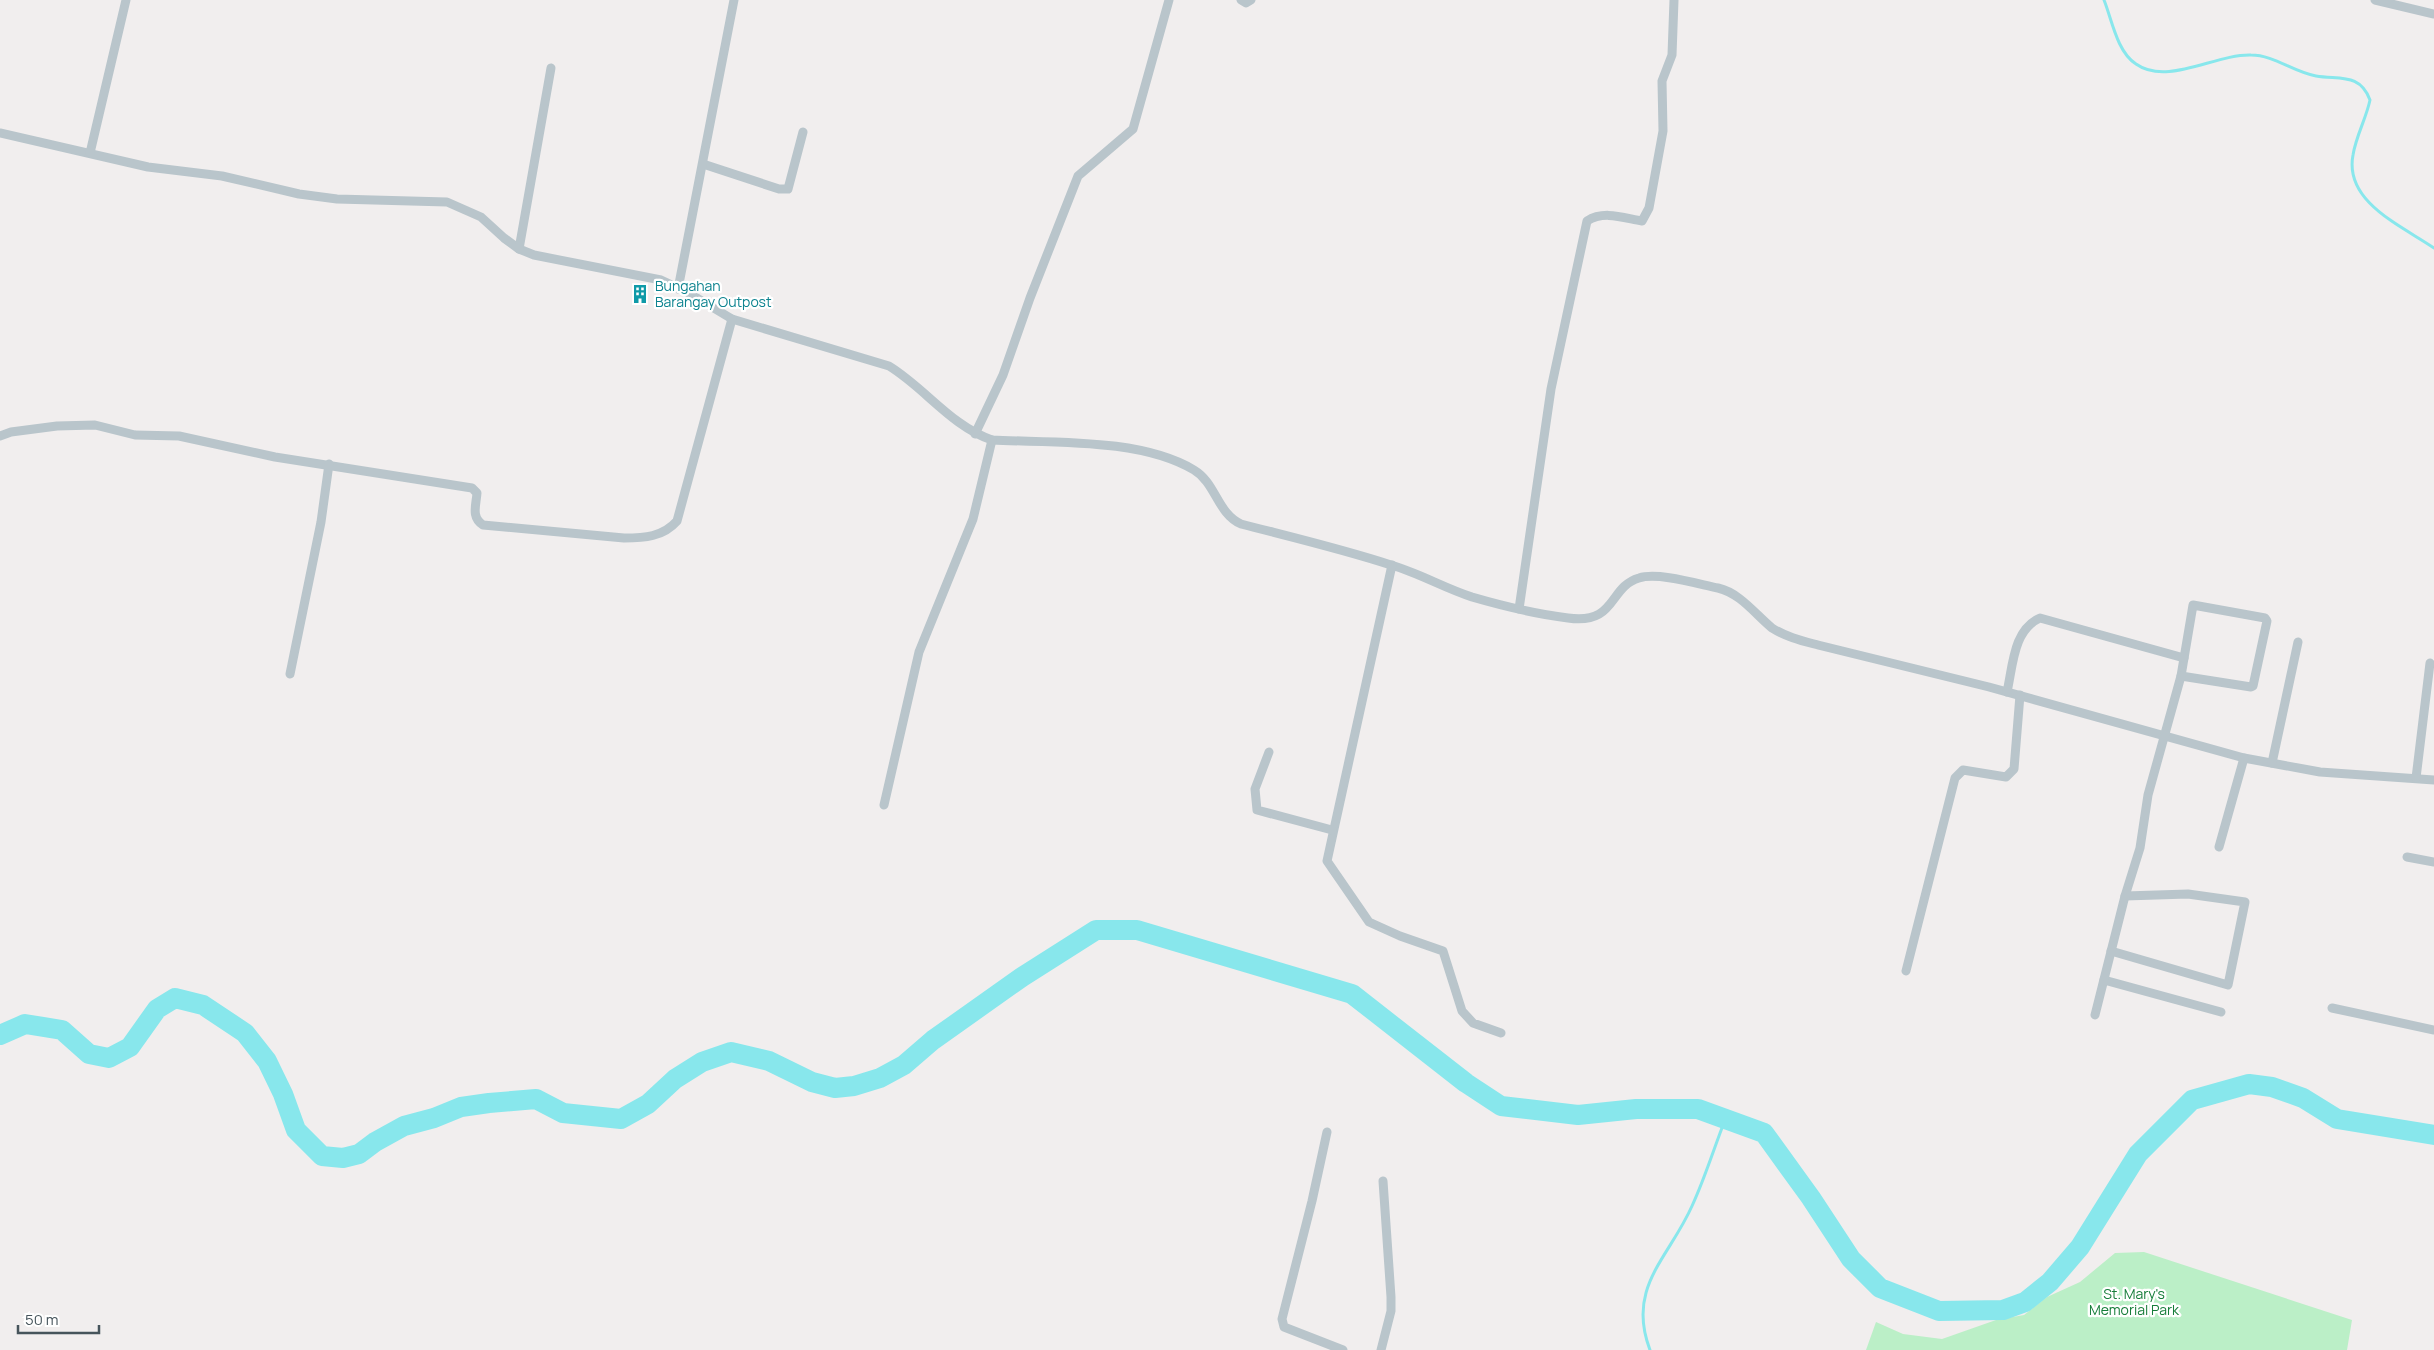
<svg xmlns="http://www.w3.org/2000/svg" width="2434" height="1350" font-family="Manrope,sans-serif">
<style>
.green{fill:#bbefc7}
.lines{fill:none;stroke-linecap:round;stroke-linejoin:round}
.stream{stroke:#88e7ec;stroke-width:3}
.river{stroke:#88e7ec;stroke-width:20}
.minor{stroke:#b9c5cb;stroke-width:9}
.labels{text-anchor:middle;stroke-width:4.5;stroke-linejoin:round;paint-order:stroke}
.culture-label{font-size:14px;fill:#0d838f;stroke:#fff;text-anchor:start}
.park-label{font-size:14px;fill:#167d3a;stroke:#fff}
</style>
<rect width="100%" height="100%" fill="#f1eeee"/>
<!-- green -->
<polygon class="green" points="2144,1252 2352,1320 2347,1350 1866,1350 1876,1322 1903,1334 1942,1339 1996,1320 2024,1315 2047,1297 2080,1282 2115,1253"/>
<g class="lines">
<!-- stream -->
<g class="stream">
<path d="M2104,0C2112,20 2117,52 2136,64C2167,86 2215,54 2251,55C2274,55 2293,72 2316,76C2340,80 2360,73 2370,100C2366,119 2356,136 2353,155C2344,202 2402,226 2434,248"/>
<path d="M1650,1350C1626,1287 1669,1258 1692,1206C1705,1178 1714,1148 1725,1120"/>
</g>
<!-- river -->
<polyline class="river" points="0,1035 25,1024 62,1030 89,1054 109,1058 130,1047 157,1009 175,998 203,1005 245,1033 267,1061 283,1094 296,1130 322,1156 343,1158 359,1154 375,1142 404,1126 434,1118 461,1107 489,1103 536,1099 563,1113 621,1119 648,1104 675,1079 702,1062 731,1052 769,1061 812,1082 835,1088 854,1086 880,1078 904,1065 933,1040 1022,977 1096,930 1137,930 1352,994 1466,1083 1501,1106 1578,1115 1636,1109 1698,1109 1764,1133 1811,1198 1851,1259 1880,1288 1939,1311 2003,1310 2025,1302 2050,1282 2080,1247 2138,1154 2192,1100 2249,1084 2272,1087 2303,1098 2337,1119 2434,1135"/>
<!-- minor -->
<g class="minor">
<polyline points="1241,0 1246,3 1251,0"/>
<polyline points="2375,0 2434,14"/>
<path d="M0,133L148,167L222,176L299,194L337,199L447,202L481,217L504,238L519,249L534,255L661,280L687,292L732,319L889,366C925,388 951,426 992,440C1053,443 1141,438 1194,470C1216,483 1217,513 1241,524C1291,537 1342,549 1391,565C1419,573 1444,588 1472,597C1503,606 1536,614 1568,618C1617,625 1608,587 1639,578C1658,572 1698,584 1718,588C1740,593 1755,614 1772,628C1786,637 1803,641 1818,645L1989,687L2244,758L2320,772L2434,780"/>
<polyline points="90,153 126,0"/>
<polyline points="703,164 779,189 788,189 803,132"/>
<polyline points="519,249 551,68"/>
<polyline points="678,289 734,0"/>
<polyline points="975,434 1003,375 1030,298 1078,176 1133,129 1169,0"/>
<path d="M0,436L11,432L57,426L95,425L135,435L179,436L275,457L472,488L477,493C476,506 471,517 483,525L624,538C644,538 663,537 677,521L732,319"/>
<polyline points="1392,565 1327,861 1369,922 1400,936 1443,951 1462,1011 1473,1023 1501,1033"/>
<polygon points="2193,605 2265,618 2267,621 2253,686 2251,687 2181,676"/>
<path d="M1519,609L1551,389L1587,221C1604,210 1624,218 1642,221L1649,208L1663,131L1662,81L1672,55L1674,0"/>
<polyline points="290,674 321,522 329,464"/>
<path d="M2007,692C2013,666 2013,630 2040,618L2184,658"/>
<polyline points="1269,752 1255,789 1257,810 1332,830"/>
<polyline points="2272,763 2298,642"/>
<polyline points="2416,778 2430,663"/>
<polyline points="884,805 919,652 973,519 992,440"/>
<polyline points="2219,847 2244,758"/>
<polyline points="2407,857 2434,862"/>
<polyline points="2111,951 2228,985 2245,902 2188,894 2125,896"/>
<polyline points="1906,971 1955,778 1963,770 2006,777 2014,769 2020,695"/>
<polyline points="2104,980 2221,1012"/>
<polyline points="2332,1008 2434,1030"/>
<polyline points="2095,1015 2125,896 2140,848 2148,795 2181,676"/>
<polyline points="1327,1132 1312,1201 1282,1319 1284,1327 1343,1350"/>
<polyline points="1381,1350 1391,1311 1391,1297 1383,1181"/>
</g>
</g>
<!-- icons -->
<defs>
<g id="building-bare" transform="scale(1.5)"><path d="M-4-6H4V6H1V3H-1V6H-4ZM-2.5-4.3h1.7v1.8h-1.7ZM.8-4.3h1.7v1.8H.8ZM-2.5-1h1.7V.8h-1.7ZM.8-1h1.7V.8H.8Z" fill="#0f9aa8" stroke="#fff" stroke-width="2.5" paint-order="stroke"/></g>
</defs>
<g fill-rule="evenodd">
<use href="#building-bare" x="640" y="294"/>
</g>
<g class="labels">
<!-- culture labels -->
<g class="culture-label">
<text x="655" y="291">Bungahan<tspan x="655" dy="16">Barangay Outpost</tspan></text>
</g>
<!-- park labels -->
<g class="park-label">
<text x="2134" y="1299">St. Mary's<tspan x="2134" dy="16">Memorial Park</tspan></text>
</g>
</g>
<!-- scale -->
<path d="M18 1325v8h81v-8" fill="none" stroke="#46545b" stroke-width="2.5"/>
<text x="25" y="1325" font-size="15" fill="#46545b" stroke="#ffffff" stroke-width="4" paint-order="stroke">50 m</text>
</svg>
